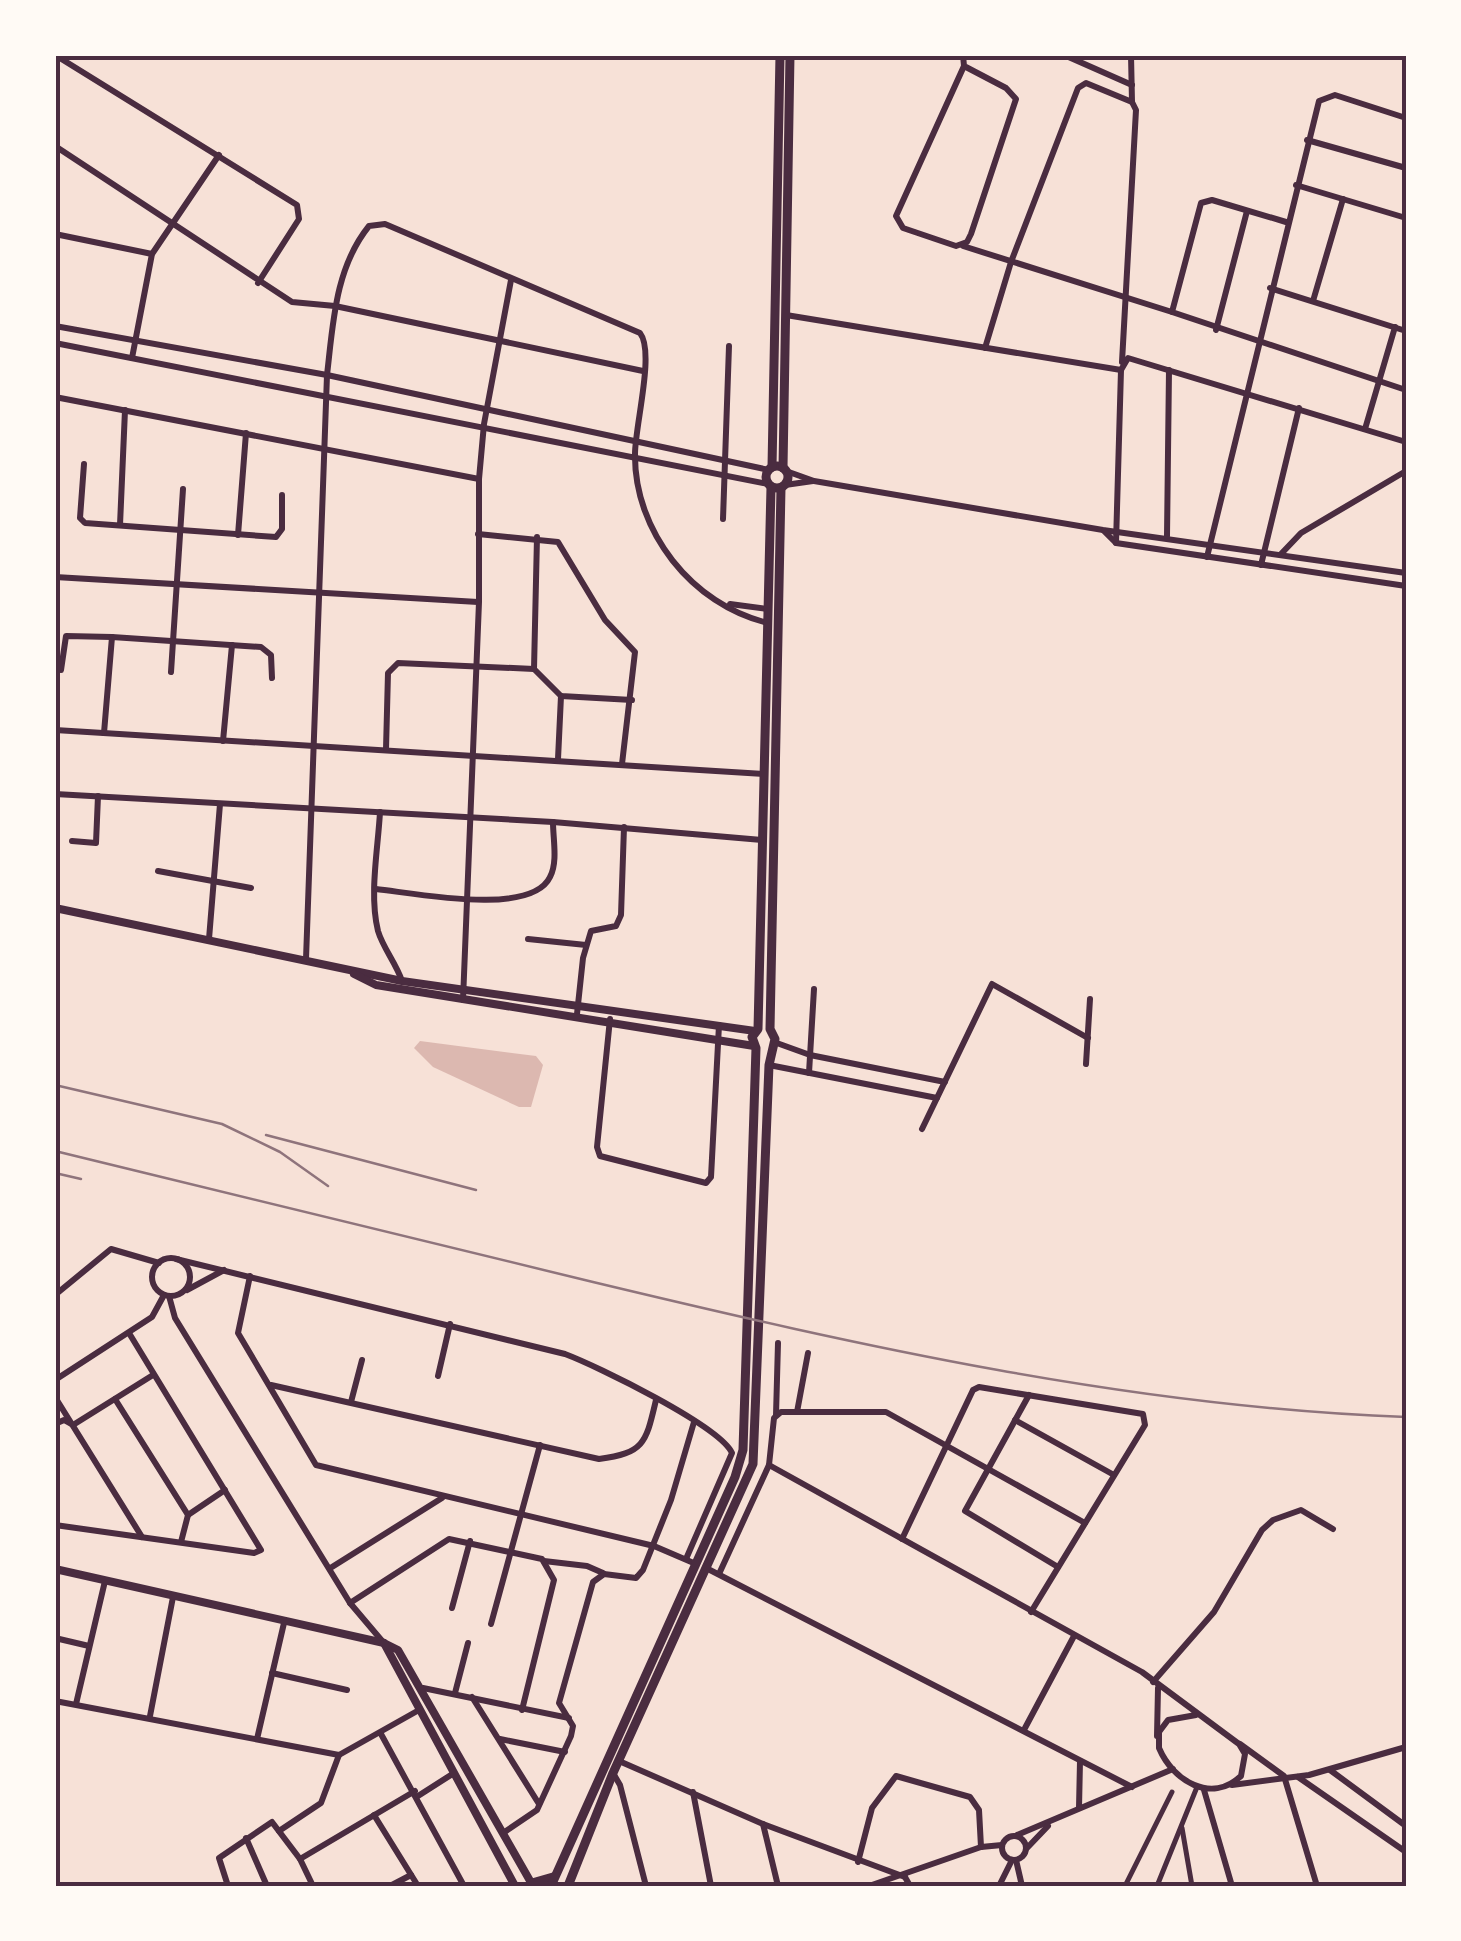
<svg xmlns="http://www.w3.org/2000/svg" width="1461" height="1941" font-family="Helvetica,sans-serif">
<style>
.water{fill:#dcb8b0}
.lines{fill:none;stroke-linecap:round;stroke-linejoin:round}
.pedestrian{stroke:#4a2c40;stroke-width:5}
.minor{stroke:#4a2c40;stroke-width:6}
.tertiary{stroke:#4a2c40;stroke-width:8}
.secondary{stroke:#4a2c40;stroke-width:9}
.rail{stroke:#8f747c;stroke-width:2.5}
.neatline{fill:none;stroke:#4a2c40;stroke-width:4}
</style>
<rect width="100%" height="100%" fill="#f7e1d7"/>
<!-- water -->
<polygon class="water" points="420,1041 536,1056 543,1065 531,1107 519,1107 433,1067 414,1048"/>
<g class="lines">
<!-- pedestrian -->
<g class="pedestrian">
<polyline points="1182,1828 1192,1886"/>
<polyline points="1125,1886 1172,1792"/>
<polyline points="1157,1886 1197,1787"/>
</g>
<!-- minor -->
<g class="minor">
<polyline points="55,55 297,205 299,219 258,283"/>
<polyline points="963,55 964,66 896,216 903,228 956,246 967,242 971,234 1016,99 1006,88 964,66"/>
<polyline points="1064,55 1132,85"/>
<polyline points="1131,55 1132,102"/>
<polyline points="1307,140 1406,168"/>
<polyline points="55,146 292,302 335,306 643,371"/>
<polyline points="1296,185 1406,218"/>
<polyline points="1286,222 1212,200 1201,203 1172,312 1406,390"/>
<polyline points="55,234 152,254"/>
<polyline points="963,246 1172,312"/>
<polyline points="1270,288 1406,331"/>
<polyline points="1313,301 1343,199"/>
<polyline points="786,315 1121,370"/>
<polyline points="55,326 327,375 769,470"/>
<polyline points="1216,330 1247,211"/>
<polyline points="55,343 768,484"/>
<polyline points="985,348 1011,262 1078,88 1086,83 1132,102 1136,110 1122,362"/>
<polyline points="132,358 152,254 219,155"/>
<polyline points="55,397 479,479"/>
<polyline points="1365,429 1395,327"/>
<polyline points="84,464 80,518 85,523 276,537 282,529 282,495"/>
<polyline points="786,471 814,481 1103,530 1406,573"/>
<polyline points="785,485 813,481"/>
<polyline points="723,519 729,346"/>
<polyline points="120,525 125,410"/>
<polyline points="1104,531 1116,543 1406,586"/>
<polyline points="478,534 558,542 605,620 635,652 622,764"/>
<polyline points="238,535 246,433"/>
<polyline points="1167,536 1169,370"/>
<polyline points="537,537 534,669 561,696 632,700"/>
<polyline points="1116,543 1121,370 1128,358 1406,442"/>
<polyline points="1281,554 1301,533 1406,471"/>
<polyline points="1207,557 1319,101 1335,95 1406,118"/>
<polyline points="1261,565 1299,408"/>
<polyline points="55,577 478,602"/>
<polyline points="730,604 767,609"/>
<polyline points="61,670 66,636 112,637"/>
<polyline points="171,672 183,489"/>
<polyline points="55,730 764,774"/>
<polyline points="104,733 112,637 261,647 271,655 272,678"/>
<polyline points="223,741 232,645"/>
<polyline points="386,749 388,673 398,663 534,669"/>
<polyline points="558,759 561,696"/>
<polyline points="55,794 553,822 762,840"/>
<path d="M380,812C378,849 369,895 378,931C383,948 396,963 402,981"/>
<polyline points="72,841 96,843 98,796"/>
<polyline points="158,871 251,888"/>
<path d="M376,889C414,893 531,917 550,877C558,862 553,839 553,822"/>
<polyline points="209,939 220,804"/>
<polyline points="528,939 586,945"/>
<path d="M306,959L327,375C333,324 335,268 369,226L385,224L640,333C655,352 635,426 635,454C634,531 692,605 768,623"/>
<polyline points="463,1000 479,602 479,479 484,424 511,280"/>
<polyline points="577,1014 583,958 591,931 616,926 621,915 624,827"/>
<polyline points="610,1019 597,1147 600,1156 706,1183 711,1177 719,1025"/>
<polyline points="774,1042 810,1055 945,1082"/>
<polyline points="1086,1064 1090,999"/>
<polyline points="769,1065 937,1098"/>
<polyline points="809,1073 814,989"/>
<polyline points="922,1129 992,984 1088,1038"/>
<circle cx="171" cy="1277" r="19"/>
<path d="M176,1259L565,1354C597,1366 720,1426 732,1453L686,1559"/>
<polyline points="250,1276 238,1333 316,1465 654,1546 696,1564"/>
<polyline points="187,1290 224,1270"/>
<polyline points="55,1295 111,1249 159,1263"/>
<polyline points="169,1296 175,1318 350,1603 383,1642"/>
<polyline points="438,1376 450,1324"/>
<polyline points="55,1380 152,1317 164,1295"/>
<path d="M271,1385L599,1459C645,1453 646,1442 656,1400"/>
<polyline points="1029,1395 965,1511 1058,1567"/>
<polyline points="55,1397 142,1537"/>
<polyline points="115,1399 188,1515 181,1542"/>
<polyline points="351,1402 362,1360"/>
<polyline points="797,1412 808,1353"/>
<polyline points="776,1415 778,1343"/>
<polyline points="1015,1420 1114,1475"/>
<polyline points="55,1424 64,1420 73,1425 153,1375"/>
<path d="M769,1465L1142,1672L1239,1744L1245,1754L1241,1776C1211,1804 1173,1781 1159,1748V1732L1168,1720L1196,1715"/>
<polyline points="188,1515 225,1490"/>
<polyline points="55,1525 254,1553 261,1550 129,1333"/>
<polyline points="902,1539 973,1390 979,1387 1143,1414 1145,1425 1031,1612"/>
<polyline points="544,1561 587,1566 603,1573"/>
<polyline points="332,1567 442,1498"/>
<polyline points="708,1569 1132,1787"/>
<polyline points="719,1574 769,1465 774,1418 781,1412 886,1412 1085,1523"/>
<polyline points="350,1603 449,1539 542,1559 554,1580 522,1710"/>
<polyline points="452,1608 470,1541"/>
<polyline points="491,1624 540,1445"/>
<polyline points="55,1638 89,1646"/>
<polyline points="272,1673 347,1690"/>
<polyline points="1153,1682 1214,1612 1262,1530 1273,1520 1301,1510 1333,1529"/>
<polyline points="423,1688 569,1718"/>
<polyline points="455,1693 468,1643"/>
<polyline points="472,1697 539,1804"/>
<polyline points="55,1701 339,1755 419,1710"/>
<polyline points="76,1704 105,1581"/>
<polyline points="150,1716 173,1597"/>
<polyline points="1025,1728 1074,1636"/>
<polyline points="381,1734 464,1886"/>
<polyline points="1157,1736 1158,1688"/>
<polyline points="257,1739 284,1623"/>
<polyline points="500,1739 565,1752"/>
<polyline points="1240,1744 1284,1776 1317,1886"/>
<polyline points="619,1761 763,1824 905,1877"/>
<polyline points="1330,1770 1406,1826"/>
<polyline points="613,1773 620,1785 646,1886"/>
<polyline points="1298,1777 1406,1852"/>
<polyline points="1232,1785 1309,1775 1406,1747"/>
<polyline points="1204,1790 1232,1886"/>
<polyline points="693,1792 711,1886"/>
<polyline points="418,1796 454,1773"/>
<polyline points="1079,1808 1080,1761"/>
<polyline points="374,1815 418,1886"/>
<polyline points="763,1824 778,1886"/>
<polyline points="279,1831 321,1803 339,1755"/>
<polyline points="503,1833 537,1810 571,1736 573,1726 559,1703 593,1582 604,1574 636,1578 643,1570 671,1500 694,1422"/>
<polyline points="1017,1835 1173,1769"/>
<circle cx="1014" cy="1848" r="12"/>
<polyline points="246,1838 267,1886"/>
<polyline points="1027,1848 1048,1826"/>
<polyline points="300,1859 415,1791"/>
<polyline points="1016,1860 1022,1886"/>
<polyline points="858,1862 872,1808 896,1776 970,1797 979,1810 981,1847"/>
<polyline points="905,1877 910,1886"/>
<polyline points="228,1886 219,1858 272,1822 300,1859 313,1886"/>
<polyline points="390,1886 411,1875"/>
<polyline points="869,1886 981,1847 1002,1845"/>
<polyline points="999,1886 1012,1860"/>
</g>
<!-- tertiary -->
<g class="tertiary">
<polyline points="55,908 402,981 755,1031"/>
<polyline points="354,974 376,985 754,1046"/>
<polyline points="55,1569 384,1643 398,1650 533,1886"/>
<polyline points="384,1643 515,1886"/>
</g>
<!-- secondary -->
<g class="secondary">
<circle cx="777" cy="477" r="11"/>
<polyline points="772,467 780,55"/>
<polyline points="783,468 790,55"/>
<polyline points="532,1883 553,1877"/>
<polyline points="551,1886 735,1477 743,1450 756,1048 752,1037 758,1029 771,487"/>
<polyline points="568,1886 613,1773 753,1464 769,1065 775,1039 770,1029 781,488"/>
</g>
<!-- rail -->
<g class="rail">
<polyline points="55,1085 222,1124 280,1152 328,1186"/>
<polyline points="266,1135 476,1190"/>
<path d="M55,1151C234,1195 413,1238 593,1282C860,1346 1131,1407 1406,1417"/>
<polyline points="55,1173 81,1179"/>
</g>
</g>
<!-- border -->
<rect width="1461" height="1941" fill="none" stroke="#fffaf5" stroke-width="115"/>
<rect x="58" y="58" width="1346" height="1826" class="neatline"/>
</svg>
